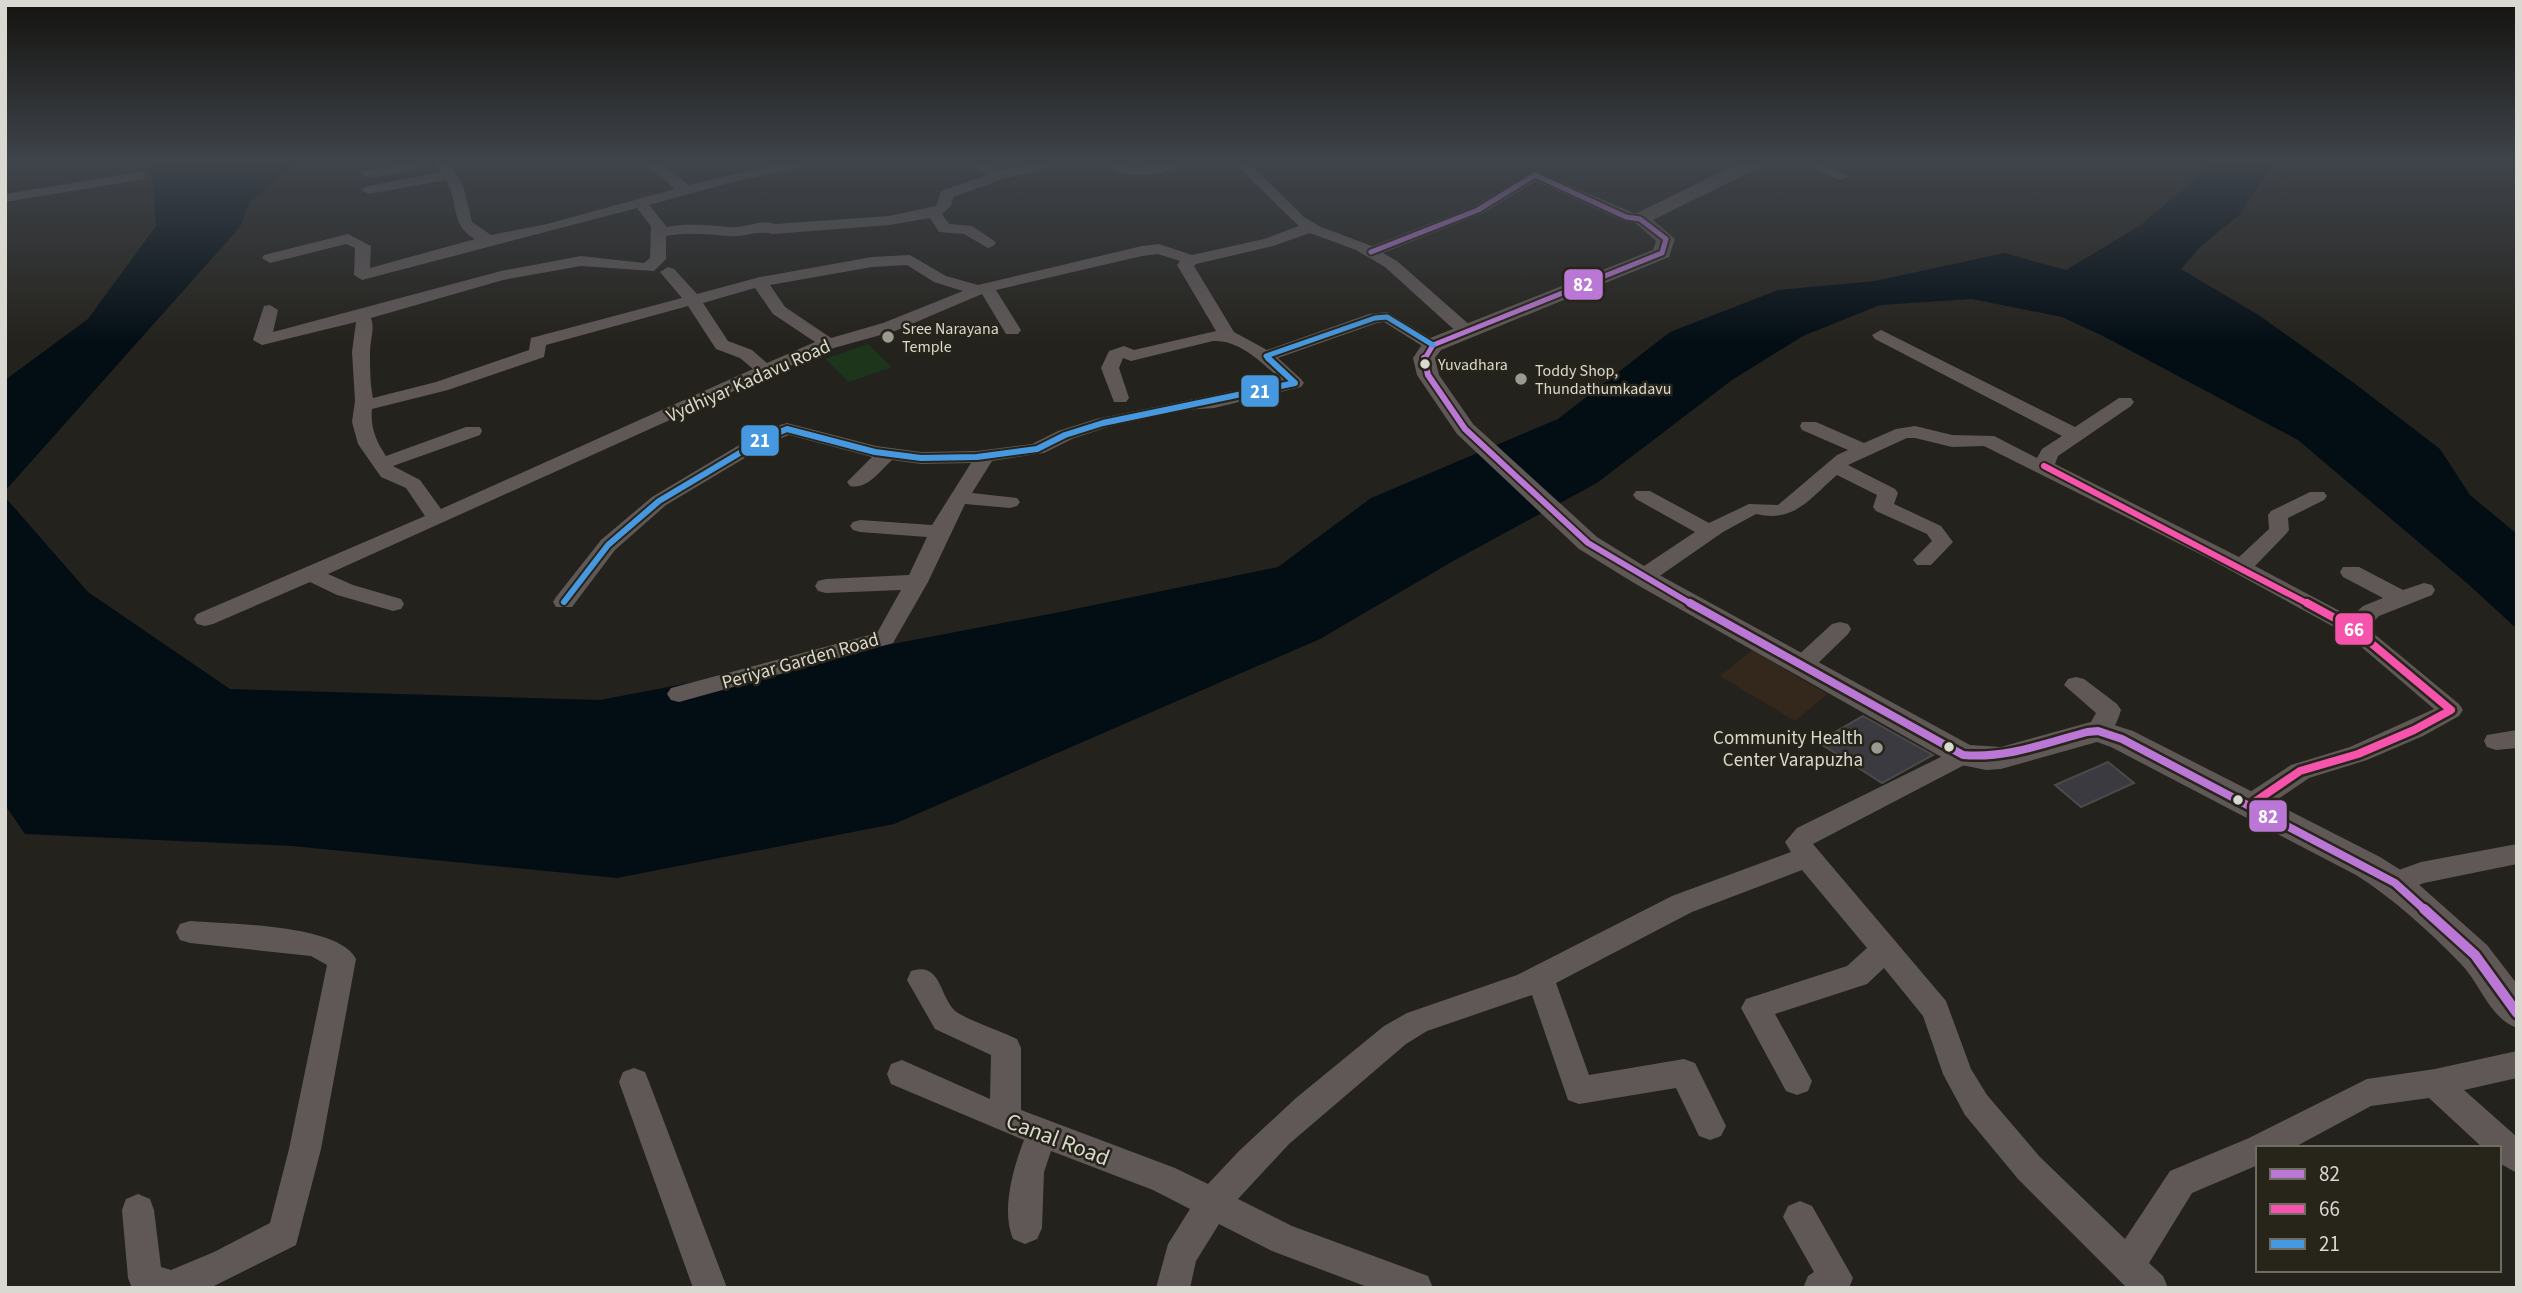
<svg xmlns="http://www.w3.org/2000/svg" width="2522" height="1293" font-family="'Source Sans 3',sans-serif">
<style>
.medical{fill:#33281b}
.green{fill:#1c351b}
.water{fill:#030e14}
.building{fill:#3b3a40;stroke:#4b4a4a;stroke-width:2}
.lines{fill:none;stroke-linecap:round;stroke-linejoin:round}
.minor{fill:#605857;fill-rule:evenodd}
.major{fill:#605856;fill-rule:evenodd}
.bus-1-far3-casing{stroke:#272419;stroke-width:9}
.bus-1-far2-casing{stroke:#272419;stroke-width:10}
.bus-1-far1-casing{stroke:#272419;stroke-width:13}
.bus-1-casing{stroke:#272419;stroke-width:15}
.bus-2-far1-casing{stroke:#272419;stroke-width:10}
.bus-2-casing{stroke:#272419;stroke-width:13}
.bus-3-far1-casing{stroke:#272419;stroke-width:9}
.bus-3-casing{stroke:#272419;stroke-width:10}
.bus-1-far3{stroke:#ba77d6;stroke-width:5}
.bus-1-far2{stroke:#ba77d6;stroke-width:6}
.bus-1-far1{stroke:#ba77d6;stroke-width:8}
.bus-1{stroke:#ba77d6;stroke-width:10}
.bus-2-far1{stroke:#f653ac;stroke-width:6}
.bus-2{stroke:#f653ac;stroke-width:8}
.bus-3-far1{stroke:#4699e1;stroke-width:5}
.bus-3{stroke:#4699e1;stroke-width:6}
.poi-dot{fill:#9a9992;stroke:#272419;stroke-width:2.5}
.bus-dot{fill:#dad9d1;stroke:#272419;stroke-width:2.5}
.labels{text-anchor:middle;stroke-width:5;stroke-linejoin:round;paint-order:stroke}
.far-poi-label{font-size:16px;fill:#dad9d1;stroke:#272419;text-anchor:start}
.far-bus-label{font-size:16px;fill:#dad9d1;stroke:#272419;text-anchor:start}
.street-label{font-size:19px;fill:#dad9d1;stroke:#272419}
.poi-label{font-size:19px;fill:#dad9d1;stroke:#272419;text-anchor:end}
.near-street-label{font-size:23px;fill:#dad9d1;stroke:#272419}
.line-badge{stroke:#272419;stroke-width:2.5}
.badge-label{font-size:19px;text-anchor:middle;font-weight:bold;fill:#fff}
</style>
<rect width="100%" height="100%" fill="#24221c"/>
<!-- medical -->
<polygon class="medical" points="1752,650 1827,694 1795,721 1720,676"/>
<!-- green -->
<polygon class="green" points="868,344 892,367 849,382 825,359"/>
<!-- water -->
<g class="water">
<polygon points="151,163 296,163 250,202 240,227 5,491 5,380 88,319 156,226"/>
<polygon points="2206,163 2270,163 2271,167 2239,215 2200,247 2181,269 2260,316 2354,383 2440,449 2470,495 2517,534 2517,629 2468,584 2298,440 2103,336 2062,317 1972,299 1880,305 1803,336 1732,380 1597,483 1455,560 1320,639 894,824 617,878 292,846 25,834 5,805 5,497 88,592 230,689 600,700 1055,613 1278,567 1371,498 1558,419 1670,332 1778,290 1875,281 2004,253 2066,270 2141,225 2207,169"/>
</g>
<!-- building -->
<g class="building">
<polygon points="1863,716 1933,755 1882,783 1818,742"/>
<polygon points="2108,762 2134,783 2081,807 2055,785"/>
</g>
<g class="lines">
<!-- minor -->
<g class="minor">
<polygon points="402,163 429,163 427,166 369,178 362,174 364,171"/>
<path d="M435,163H449L463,185L472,222L491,235L547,224L675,189L644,163H660L689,185L782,163H809L807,166L733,182L649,205L667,227C686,223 710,225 729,227C745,229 759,219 775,224L889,216L936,206L941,191L987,175L970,163H987L1000,171L1033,163H1057L1055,166L1003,179L953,197L951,206L942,214L949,224L972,226L993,240L996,243L993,246L988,248L964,234L939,232L930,218L889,225L773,234C757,230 744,238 728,236C709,234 686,232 666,236V259L654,271L581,266L503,280L371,318C375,330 370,340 370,352C370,367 370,384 373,398L436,382L529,350L531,338L682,298L660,272L668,267L674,269L697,294L760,277L872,257L910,255L946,276L978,285L1142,246L1159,244L1192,255L1264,239L1299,226L1234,163H1249L1304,217L1321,227L1372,246L1473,207L1535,171L1648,219L1640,224L1621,220L1536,181L1483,213L1383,253L1397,261L1472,327L1475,331L1466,336L1460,335L1385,267L1356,250L1310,233L1273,246L1196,264L1194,266L1234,332L1267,350L1369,314L1387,312L1442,345L1439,349H1427L1384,322L1377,323L1278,358L1301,379L1304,383L1301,387L1214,408L1186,410L1108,427L1072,439L1044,453L992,461L972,493L1017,498L1020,502L1017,506L1010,508L965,504L928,582L893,643L679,702L671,700L667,694L671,688L877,633L901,590L826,593L818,591L815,586L818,581L826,579L909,575L927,537L860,532L853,530L850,526L853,522L860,520L932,525L971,463L921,464L892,460C880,471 867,490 850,486L847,482L872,457L789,435L770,443L666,505L615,550L572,607H556L553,602L556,597L601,540L652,497L756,435L780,425L787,423L876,446L921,452L977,451L1032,444L1058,431L1096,419L1282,381C1264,364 1239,339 1213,341L1131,361L1123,358L1119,368L1129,398L1126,402H1114L1101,368L1109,351L1124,346L1134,350L1216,331L1177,265L1180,261L1158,254L1142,256L996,290L1021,330L1018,334H1006L982,294L895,331L823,351L328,574L353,585L401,599L404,604L401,609L393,611L337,595L310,582L213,624L205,626L197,624L194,619L197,614L425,516L406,488L381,477L358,444L352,422L355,401L352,352L356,322L262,345L253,340L264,306L270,305L278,310L273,332L501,271L581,256L644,263L650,258L651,226L637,208L362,280L354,275L355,248L346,244L270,263L262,258L264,255L348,234L371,246L370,268L475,239C450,226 459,201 446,180L368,194L361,190L368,186L441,172ZM907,265L934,282L963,291L883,323L831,338L785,307L770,285L872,267ZM755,288L773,314L815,342L767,363L752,350L728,341L703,303ZM688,306L716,349L740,358L753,369L441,509L420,480L393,466L480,435L482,431L480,427H466L386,456C376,441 370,427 372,409L448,390L544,357L546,345Z"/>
<path d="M1103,163L1134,166L1184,163C1168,177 1119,180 1103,163Z"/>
<polygon points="1802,163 1821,163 1848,176 1841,180 1836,179"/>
<polygon points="140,172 145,173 145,179 5,202 5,194"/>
<path d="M1881,330L2075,427L2119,398H2131L2134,402L2131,406L2058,456L2055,464L2239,557L2269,529L2268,515L2271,511L2310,492H2324L2327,496L2324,500L2288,518L2289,530L2286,534L2255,566L2351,617L2363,606L2383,598L2343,577L2340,572L2343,567H2359L2403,590L2424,583L2432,585L2435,590L2432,595L2379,616L2367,628L2459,704L2463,710L2459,716L2423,736L2367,760L2309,778L2259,812L2250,815L2241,812L2237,805L2241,798L2291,765L2350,747L2434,709L2345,633L2208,558L1984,446L1952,447L1915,438H1907L1848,465L1895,489L1898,493L1894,504L1941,526L1953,542L1931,565H1917L1913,560L1932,541L1927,534L1876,511L1873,507L1877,495L1837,475C1810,498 1795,523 1756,514L1723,532L1651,582H1635L1632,577L1635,572L1695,532L1636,499L1633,495L1636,491H1650L1709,523L1749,504L1778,505L1837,455L1848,450L1802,430L1800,426L1802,422H1816L1864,443L1896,429L1915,426L1952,435L1994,436L2037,458L2042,449L2062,436L1875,339L1872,335Z"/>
<polygon points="1840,622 1848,624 1851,629 1848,634 1810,671 1802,673 1794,671 1790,665 1794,659 1832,624"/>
<path d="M2076,677L2084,679L2117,704L2121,710C2116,726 2109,743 2089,737L2086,731L2096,713L2064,685L2068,679Z"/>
<polygon points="2517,730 2517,748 2496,750 2487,747 2484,741 2487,735"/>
<path d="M1963,746L1972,749L1975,755L1972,761L1813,844L1946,1001L1971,1069L1987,1095L2040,1157L2125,1239L2170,1171L2249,1138L2367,1079L2435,1069L2517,1051V1078L2464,1090L2517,1137V1173L2499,1163V1148H2483L2429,1098L2371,1106L2293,1148H2258V1165L2192,1193L2149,1263L2163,1276L2168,1288H2127L2018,1179L1965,1115L1943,1074L1923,1016L1884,968L1867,984L1775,1014L1812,1081L1808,1091L1797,1095L1786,1091L1741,1008L1746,999L1847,966L1867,948L1802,870L1692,912L1556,983L1589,1075L1684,1059L1695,1063L1726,1126L1721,1136L1710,1140L1699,1136L1676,1088L1579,1104L1568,1100L1532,995L1427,1031L1406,1044L1289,1144L1238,1199L1292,1226L1428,1276L1433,1288H1370L1272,1251L1219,1224L1196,1261L1190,1288H1156L1168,1244L1190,1209L1153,1190L1051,1151L1044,1172L1042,1228L1037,1239L1025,1244L1013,1239C1001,1210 1013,1169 1024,1140L891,1084L887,1074L891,1064L902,1060L990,1099L991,1055L935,1029L907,980L911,971C941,961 939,995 955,1011C965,1019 1003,1032 1017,1039L1021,1048V1110L1175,1168L1208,1184L1239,1151L1296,1098L1384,1026L1407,1013L1517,975L1672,896L1791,852L1785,842L1797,828Z"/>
<polygon points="2517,844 2517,864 2424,883 2395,894 2385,891 2381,883 2385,875 2421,862"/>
<path d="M190,921C227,924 339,924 356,959L321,1149L296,1245L210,1288H132L128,1278L122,1210L126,1199L138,1194L150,1199L154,1210L161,1267L171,1270L214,1252L270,1223L289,1149L327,965L311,956L190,943L180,940L176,932L180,924Z"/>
<polygon points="634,1068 645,1072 649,1082 727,1288 693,1288 619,1082 623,1072"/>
<polygon points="1800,1201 1812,1206 1853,1278 1849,1288 1803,1288 1808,1276 1814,1272 1783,1217 1788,1206"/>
</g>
<!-- major -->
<path class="major" d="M1739,163H1763L1760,167L1653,220L1675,239L1669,257L1441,350L1435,358L1439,375L1473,424L1597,537L1652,571L1970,745L2001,747L2098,720L2133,731L2380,857L2407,874L2487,945L2517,984V1028C2490,1019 2480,983 2461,964C2429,931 2394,899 2356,875L2111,747L2097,742L2001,769L1986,770L1952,763L1634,583L1579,549L1457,434L1417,375L1413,358L1425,340L1653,250L1656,241L1631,219L1633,215Z"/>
<!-- bus-1-far3 casing -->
<g class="bus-1-far3-casing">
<polyline id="bus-1-far3" points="1371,252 1478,210 1535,175 1626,217 1640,219 1666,239 1662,253 1433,345 1424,360"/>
</g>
<!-- bus-1-far2 casing -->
<g class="bus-1-far2-casing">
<polyline id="bus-1-far2" points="1424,358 1428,375 1465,429 1588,543 1693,605"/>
</g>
<!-- bus-1-far1 casing -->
<g class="bus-1-far1-casing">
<path id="bus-1-far1" d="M1690,603L1963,755C2007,759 2045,743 2087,732L2098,731L2122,739L2395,883L2426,911"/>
</g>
<!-- bus-1 casing -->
<g class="bus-1-casing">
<polyline id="bus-1" points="2424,909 2475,955 2517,1013"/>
</g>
<!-- bus-2-far1 casing -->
<g class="bus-2-far1-casing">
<polyline id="bus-2-far1" points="2044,466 2310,605"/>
</g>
<!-- bus-2 casing -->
<g class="bus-2-casing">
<polyline id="bus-2" points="2250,805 2300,771 2358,754 2414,730 2451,710 2353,628 2307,603"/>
</g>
<!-- bus-3-far1 casing -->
<g class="bus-3-far1-casing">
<polyline id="bus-3-far1" points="1270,360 1266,356 1375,318 1387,317 1433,345"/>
</g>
<!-- bus-3 casing -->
<g class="bus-3-casing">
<polyline id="bus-3" points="564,602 608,545 659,501 763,439 787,429 875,452 921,458 977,457 1037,449 1065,435 1103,423 1295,383 1268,358"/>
</g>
<!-- bus-1-far3 -->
<use href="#bus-1-far3" class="bus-1-far3"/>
<!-- bus-1-far2 -->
<use href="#bus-1-far2" class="bus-1-far2"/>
<!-- bus-1-far1 -->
<use href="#bus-1-far1" class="bus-1-far1"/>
<!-- bus-1 -->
<use href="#bus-1" class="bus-1"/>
<!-- bus-2-far1 -->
<use href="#bus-2-far1" class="bus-2-far1"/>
<!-- bus-2 -->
<use href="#bus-2" class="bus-2"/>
<!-- bus-3-far1 -->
<use href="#bus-3-far1" class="bus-3-far1"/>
<!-- bus-3 -->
<use href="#bus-3" class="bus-3"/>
</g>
<!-- sky -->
<linearGradient id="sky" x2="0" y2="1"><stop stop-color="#14130f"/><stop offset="0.47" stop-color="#3f444b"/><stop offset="1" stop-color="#3f444b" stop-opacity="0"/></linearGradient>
<rect width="2522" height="344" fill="url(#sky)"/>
<!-- markers -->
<g class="poi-dot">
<circle cx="888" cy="337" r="7"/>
<circle cx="1521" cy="379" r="7"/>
<circle cx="1877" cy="748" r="7"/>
</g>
<g class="bus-dot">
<circle cx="1425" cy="364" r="6"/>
<circle cx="1949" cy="747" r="6"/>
<circle cx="2238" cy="800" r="6"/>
</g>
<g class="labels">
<!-- far-poi labels -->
<g class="far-poi-label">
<text x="902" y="334">Sree Narayana<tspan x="902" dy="18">Temple</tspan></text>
<text x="1535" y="376">Toddy Shop,<tspan x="1535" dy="18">Thundathumkadavu</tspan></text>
</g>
<!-- far-bus labels -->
<g class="far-bus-label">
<text x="1438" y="370">Yuvadhara</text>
</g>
<!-- street labels -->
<g class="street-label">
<text transform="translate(748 380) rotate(-24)" y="7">Vydhiyar Kadavu Road</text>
<text transform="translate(800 660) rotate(-16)" y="7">Periyar Garden Road</text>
</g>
<!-- poi labels -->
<g class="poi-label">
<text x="1863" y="744">Community Health<tspan x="1863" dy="22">Center Varapuzha</tspan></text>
</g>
<!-- near-street labels -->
<g class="near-street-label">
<text transform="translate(1058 1139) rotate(21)" y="8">Canal Road</text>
</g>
</g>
<g class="line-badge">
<rect x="1563" y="268" width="41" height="33" rx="7" fill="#ba77d6"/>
<rect x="1240" y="374" width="40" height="34" rx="7" fill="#4699e1"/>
<rect x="740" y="424" width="40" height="33" rx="7" fill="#4699e1"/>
<rect x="2334" y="612" width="40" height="34" rx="7" fill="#f653ac"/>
<rect x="2248" y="799" width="40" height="34" rx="7" fill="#ba77d6"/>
</g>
<g class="badge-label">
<text x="1583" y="291">82</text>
<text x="1260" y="398">21</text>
<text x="760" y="447">21</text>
<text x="2354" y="636">66</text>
<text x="2268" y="823">82</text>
</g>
<!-- border -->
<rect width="2522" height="1293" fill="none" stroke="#dad9d1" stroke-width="14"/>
<!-- legend -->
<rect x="2256" y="1146" width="245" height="126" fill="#272419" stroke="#6f6c63" stroke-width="2"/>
<rect x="2270" y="1169" width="35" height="10" fill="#ba77d6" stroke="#6f6c63" stroke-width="2"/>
<text x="2319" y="1181" font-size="21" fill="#dad9d1">82</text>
<rect x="2270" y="1204" width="35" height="10" fill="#f653ac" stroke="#6f6c63" stroke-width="2"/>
<text x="2319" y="1216" font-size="21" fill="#dad9d1">66</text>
<rect x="2270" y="1239" width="35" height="10" fill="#4699e1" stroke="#6f6c63" stroke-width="2"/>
<text x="2319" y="1251" font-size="21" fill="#dad9d1">21</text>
</svg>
